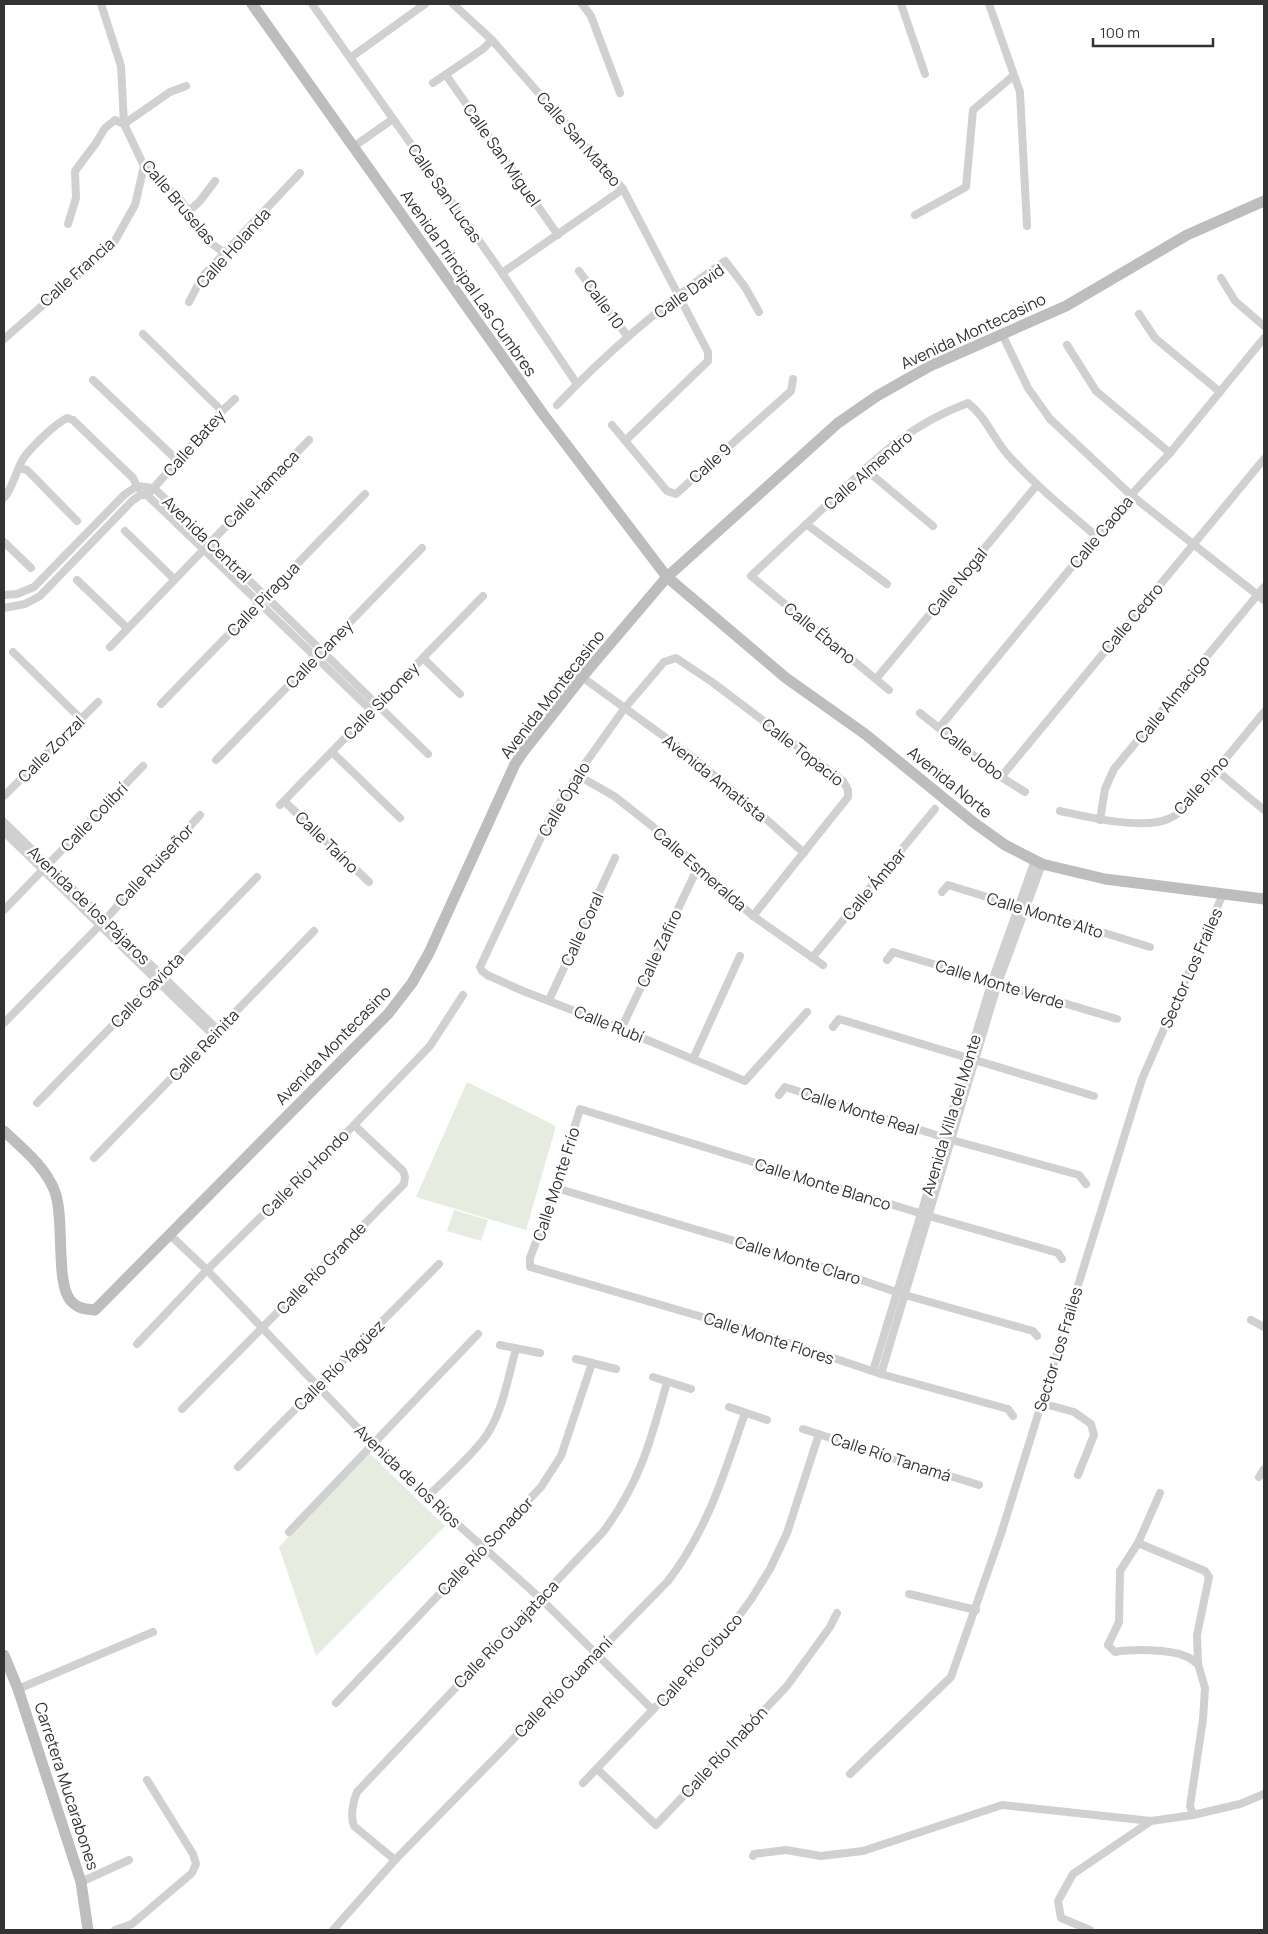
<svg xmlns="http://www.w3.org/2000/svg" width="1268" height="1934" font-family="Manrope,sans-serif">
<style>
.green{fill:#e6ecdf}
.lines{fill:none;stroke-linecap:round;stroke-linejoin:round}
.street{stroke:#d0d0d0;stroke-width:8}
.secondary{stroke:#bdbdbd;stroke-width:11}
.labels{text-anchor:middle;stroke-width:5;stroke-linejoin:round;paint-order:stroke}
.street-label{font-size:16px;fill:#333;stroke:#fff}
</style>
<rect width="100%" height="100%" fill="#fff"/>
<!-- green -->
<g class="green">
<polygon points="467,1082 556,1126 526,1230 416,1197"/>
<polygon points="454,1210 488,1220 481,1241 447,1231"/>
<polygon points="368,1452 445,1526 316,1656 279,1547"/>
</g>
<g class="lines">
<!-- street -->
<g class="street">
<polyline points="101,4 121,66 124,124 144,166 182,202 212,244 225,253"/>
<polyline points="312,4 502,273 577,384"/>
<polyline points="453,4 492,40 623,189 708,352 708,361 625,441"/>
<polyline points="582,4 591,16 620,93"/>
<polyline points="901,4 925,74"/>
<polyline points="989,4 1020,92 1027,226"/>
<polyline points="350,58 425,4"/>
<polyline points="446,75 558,235"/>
<polyline points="433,83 483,49 492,40"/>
<polyline points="353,147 393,119"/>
<polyline points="188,212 200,201 215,181"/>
<polyline points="915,215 966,187 973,110 1013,76"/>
<polyline points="68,224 76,198 75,171 96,143 105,128 115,120 124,124 170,92 186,86"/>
<polyline points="579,271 628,337"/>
<polyline points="502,273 623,189"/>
<polyline points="1221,278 1235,301 1264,326"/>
<polyline points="189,302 202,277 300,173"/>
<polyline points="1139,314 1155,338 1220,392"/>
<polyline points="143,334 222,411"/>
<polyline points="1002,334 1028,388 1050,419 1131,495 1264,600"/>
<polyline points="4,339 113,244 135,205 144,166"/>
<polyline points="1067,345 1096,391 1170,453"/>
<polyline points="93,380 178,461"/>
<path d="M557,405C608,351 665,303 725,261L745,287L759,312"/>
<polyline points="612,425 667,491 676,494 791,391 793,379"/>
<polyline points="19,468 27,470 77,521"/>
<polyline points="865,469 933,526"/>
<polyline points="151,491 222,411 235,399"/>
<path d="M4,498C14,486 15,472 23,459C31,447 55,424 67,418L73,420L133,478L138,488"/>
<polyline points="806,524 887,584"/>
<polyline points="125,531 174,579"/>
<polyline points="4,542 31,568"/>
<polyline points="77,580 127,628"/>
<polyline points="4,595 17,594 34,587 124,495 137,486 154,488 428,754"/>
<polyline points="4,608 25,604 40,596 132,501 140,495 147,495 372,711"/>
<polyline points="110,647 309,440"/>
<polyline points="13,652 81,719"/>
<polyline points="423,658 460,694"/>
<polyline points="582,677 691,756 765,818 804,853"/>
<polyline points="876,679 1037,485"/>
<path d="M889,690L751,576C778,551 805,525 832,500C875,459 910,424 968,403C986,417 993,438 1008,455C1035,485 1066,510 1097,537"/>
<polyline points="161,704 365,494"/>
<polyline points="920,713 1001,777 1025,792"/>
<polyline points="939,728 1131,495 1170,453 1264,338"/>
<polyline points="332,752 400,818"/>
<polyline points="216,760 422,548"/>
<polyline points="1216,770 1264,810"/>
<polyline points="577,775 614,796 652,826 753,916 823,965"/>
<polyline points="1001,777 1264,459"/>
<polyline points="4,796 98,702"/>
<polyline points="284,801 369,882"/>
<polyline points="280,805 483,596"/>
<path d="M1060,811C1087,817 1143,830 1168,819C1174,817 1180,812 1185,808L1264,712"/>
<polyline points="1100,820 1105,789 1114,769 1264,587"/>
<polyline points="4,822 218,1030"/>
<polyline points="4,832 213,1035"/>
<polyline points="942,892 948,885 1150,947"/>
<polyline points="4,910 143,766"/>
<polyline points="753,916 848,797 848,790 843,781 712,682 676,658 664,662 624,709 577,775 549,820 480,967 482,971 487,975 523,991 621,1029 745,1081 807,1012"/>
<polyline points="812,958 935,809"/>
<polyline points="887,960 893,952 1117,1019"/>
<polyline points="549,1000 615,858"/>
<polyline points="4,1023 105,920 200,815"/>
<polyline points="833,1027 839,1019 1094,1096"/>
<polyline points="621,1029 698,867"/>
<polyline points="693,1059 740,956"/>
<polyline points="779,1095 785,1087 952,1140 1079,1175 1086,1184"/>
<polyline points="37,1103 257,877"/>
<polyline points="94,1158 314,931"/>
<polyline points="556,1188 829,1269 905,1295 1033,1331 1037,1336"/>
<polyline points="170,1235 207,1270 372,1443 427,1497 540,1598 653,1710"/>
<polyline points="1251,1320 1264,1327"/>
<polyline points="137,1344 207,1270 354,1125 430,1046 463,995"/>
<polyline points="500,1345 540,1353"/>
<polyline points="576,1359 616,1369"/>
<polyline points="873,1371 992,981 1035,860"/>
<polyline points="881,1374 998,983 1042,864"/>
<polyline points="653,1377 691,1389"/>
<polyline points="1041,1403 1074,1412 1091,1424 1094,1435 1078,1475"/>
<polyline points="729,1407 767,1420"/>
<polyline points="182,1409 404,1184 405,1177 403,1171 354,1125"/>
<polyline points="1013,1416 1008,1409 881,1374 768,1336 530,1267 530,1258 556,1188 580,1109 929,1216 1058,1253 1062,1259"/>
<polyline points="803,1429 901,1461 979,1485"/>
<polyline points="238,1467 439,1264"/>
<polyline points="1259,1477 1264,1469"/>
<path d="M1160,1493L1138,1543L1120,1571L1119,1622L1108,1645L1115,1652C1132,1649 1169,1649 1185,1656C1190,1657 1194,1662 1198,1664"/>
<path d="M427,1497C447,1477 470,1458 486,1436C503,1411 508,1377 516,1349"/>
<polyline points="289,1532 478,1334"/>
<polyline points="1138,1543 1205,1571 1209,1577 1197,1635 1198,1664 1205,1688 1203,1719 1190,1806 1193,1815"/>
<polyline points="909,1594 976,1610"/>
<polyline points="18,1689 153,1632"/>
<polyline points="336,1703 541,1487 561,1456 592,1363"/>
<polyline points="597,1769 656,1825 787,1686 830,1627 837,1613"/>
<polyline points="850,1774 951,1677 1001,1534 1142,1079 1223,894"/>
<polyline points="583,1783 728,1631 752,1598 770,1569 787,1533 819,1434"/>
<polyline points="753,1856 754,1854 786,1850 821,1856 863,1851 1002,1805 1151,1821 1193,1815 1240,1804 1264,1794"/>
<path d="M395,1860L354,1826C350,1817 353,1801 357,1792L603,1532C640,1483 651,1440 667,1382"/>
<polyline points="81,1882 129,1860"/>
<polyline points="115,1930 132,1924 192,1873 196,1864 193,1854 147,1780"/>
<path d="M333,1930L395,1860L668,1581C708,1529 724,1474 745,1413"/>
<polyline points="1090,1930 1061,1918 1058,1901 1073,1874 1151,1821"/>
</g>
<!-- secondary -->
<g class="secondary">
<polyline points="252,4 543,414 667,577 786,678 865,734 973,822 1005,845 1042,864 1105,879 1264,899"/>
<path d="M4,1131C23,1149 46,1167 55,1192C65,1219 55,1284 71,1301C78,1309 86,1309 95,1310L388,1014L412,983L429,953L515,764L523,752L582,677L667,577L838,423L877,396L930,366L1066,306L1187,235L1264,201"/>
<polyline points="4,1655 18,1689 81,1882 88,1930"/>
</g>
</g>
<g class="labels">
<!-- street labels -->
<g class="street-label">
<text transform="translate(579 139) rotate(49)" y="6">Calle San Mateo</text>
<text transform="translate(502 155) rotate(55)" y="6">Calle San Miguel</text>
<text transform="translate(445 193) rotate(55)" y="6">Calle San Lucas</text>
<text transform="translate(179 202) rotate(50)" y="6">Calle Bruselas</text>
<text transform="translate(233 248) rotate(-48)" y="6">Calle Holanda</text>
<text transform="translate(77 272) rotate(-42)" y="6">Calle Francia</text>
<text transform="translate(469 283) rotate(55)" y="6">Avenida Principal Las Cumbres</text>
<text transform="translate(689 291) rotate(-35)" y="6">Calle David</text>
<text transform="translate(604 304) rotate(54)" y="6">Calle 10</text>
<text transform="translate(973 331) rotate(-25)" y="6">Avenida Montecasino</text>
<text transform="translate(194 443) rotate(-48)" y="6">Calle Batey</text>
<text transform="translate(710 463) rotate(-42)" y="6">Calle 9</text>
<text transform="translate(868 470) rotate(-41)" y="6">Calle Almendro</text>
<text transform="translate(261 489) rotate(-46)" y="6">Calle Hamaca</text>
<text transform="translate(1101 532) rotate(-50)" y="6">Calle Caoba</text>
<text transform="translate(207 539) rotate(44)" y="6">Avenida Central</text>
<text transform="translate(957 582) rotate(-50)" y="6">Calle Nogal</text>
<text transform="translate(263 599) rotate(-46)" y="6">Calle Piragua</text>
<text transform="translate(1132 618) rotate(-50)" y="6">Calle Cedro</text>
<text transform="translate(820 633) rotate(39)" y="6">Calle Ébano</text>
<text transform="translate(319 654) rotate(-46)" y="6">Calle Caney</text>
<text transform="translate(552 694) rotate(-52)" y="6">Avenida Montecasino</text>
<text transform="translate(1172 699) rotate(-51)" y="6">Calle Almacigo</text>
<text transform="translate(381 701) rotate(-46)" y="6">Calle Siboney</text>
<text transform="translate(51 749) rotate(-45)" y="6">Calle Zorzal</text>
<text transform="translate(803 752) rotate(38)" y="6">Calle Topacio</text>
<text transform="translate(972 753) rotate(38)" y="6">Calle Jobo</text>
<text transform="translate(715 778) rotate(39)" y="6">Avenida Amatista</text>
<text transform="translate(950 782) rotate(39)" y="6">Avenida Norte</text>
<text transform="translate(1201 785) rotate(-48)" y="6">Calle Pino</text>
<text transform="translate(564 799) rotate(-59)" y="6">Calle Ópalo</text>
<text transform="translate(94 817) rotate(-46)" y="6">Calle Colibrí</text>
<text transform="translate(327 842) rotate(44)" y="6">Calle Taíno</text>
<text transform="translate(154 865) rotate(-47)" y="6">Calle Ruiseñor</text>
<text transform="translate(700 869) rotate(41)" y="6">Calle Esmeralda</text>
<text transform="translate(874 884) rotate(-50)" y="6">Calle Ámbar</text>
<text transform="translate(89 905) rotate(44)" y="6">Avenida de los Pájaros</text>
<text transform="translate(1045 915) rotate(17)" y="6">Calle Monte Alto</text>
<text transform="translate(582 929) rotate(-65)" y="6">Calle Coral</text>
<text transform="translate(659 948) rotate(-65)" y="6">Calle Zafiro</text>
<text transform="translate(1191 968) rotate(-66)" y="6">Sector Los Frailes</text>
<text transform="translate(1000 984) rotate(17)" y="6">Calle Monte Verde</text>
<text transform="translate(147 990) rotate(-46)" y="6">Calle Gaviota</text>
<text transform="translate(609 1024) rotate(22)" y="6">Calle Rubí</text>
<text transform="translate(204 1045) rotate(-46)" y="6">Calle Reinita</text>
<text transform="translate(333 1045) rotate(-46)" y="6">Avenida Montecasino</text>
<text transform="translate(860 1111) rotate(18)" y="6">Calle Monte Real</text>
<text transform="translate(951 1115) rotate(-73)" y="6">Avenida Villa del Monte</text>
<text transform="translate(305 1173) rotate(-45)" y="6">Calle Río Hondo</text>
<text transform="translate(556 1184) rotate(-72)" y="6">Calle Monte Frío</text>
<text transform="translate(823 1184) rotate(17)" y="6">Calle Monte Blanco</text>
<text transform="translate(798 1260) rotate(17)" y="6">Calle Monte Claro</text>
<text transform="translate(321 1268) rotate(-46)" y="6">Calle Río Grande</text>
<text transform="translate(769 1338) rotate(18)" y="6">Calle Monte Flores</text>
<text transform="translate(1058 1349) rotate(-73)" y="6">Sector Los Frailes</text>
<text transform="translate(339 1365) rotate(-45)" y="6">Calle Río Yagüez</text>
<text transform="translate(891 1457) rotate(18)" y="6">Calle Río Tanamá</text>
<text transform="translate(408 1476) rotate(44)" y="6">Avenida de los Ríos</text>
<text transform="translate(485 1546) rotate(-46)" y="6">Calle Río Sonador</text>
<text transform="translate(506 1634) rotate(-46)" y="6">Calle Río Guajataca</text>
<text transform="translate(699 1660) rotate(-48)" y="6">Calle Río Cibuco</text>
<text transform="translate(563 1687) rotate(-46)" y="6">Calle Río Guamaní</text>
<text transform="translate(724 1752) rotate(-47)" y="6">Calle Río Inabón</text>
<text transform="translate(67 1786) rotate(72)" y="6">Carretera Mucarabones</text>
</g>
</g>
<!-- border -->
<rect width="1268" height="1934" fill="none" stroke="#333333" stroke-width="10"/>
<!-- scale -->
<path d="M1093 38v8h120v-8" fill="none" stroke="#333333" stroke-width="2.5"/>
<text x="1100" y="38" font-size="15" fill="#333333" stroke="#ffffff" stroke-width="4" paint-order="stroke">100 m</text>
</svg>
